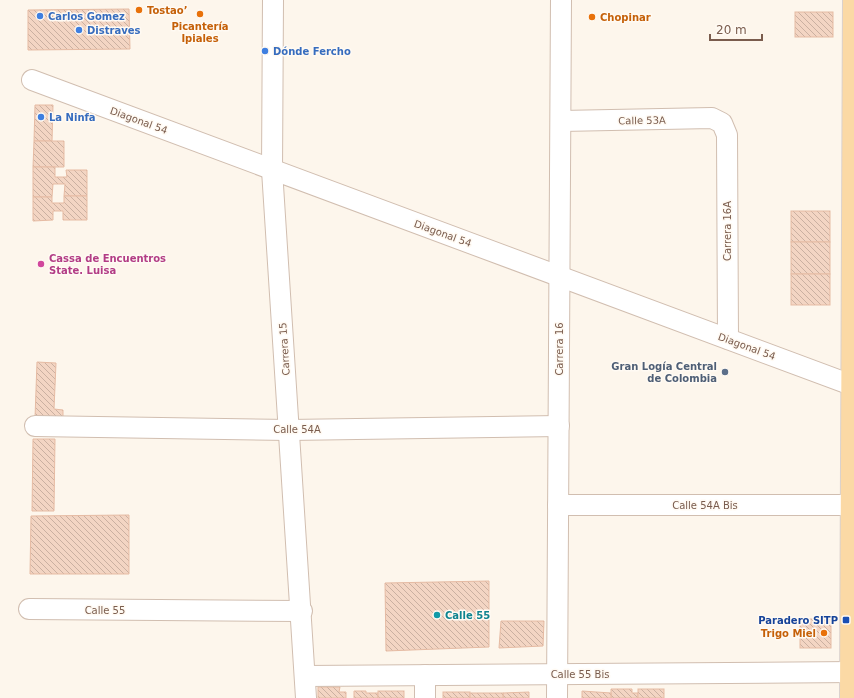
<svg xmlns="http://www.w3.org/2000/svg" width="854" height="698" font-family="'DejaVu Sans',sans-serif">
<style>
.building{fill:url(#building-back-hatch);stroke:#e6bba3}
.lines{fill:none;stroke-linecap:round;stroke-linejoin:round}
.minor-casing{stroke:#d1beb0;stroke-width:22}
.major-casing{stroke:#dad1cd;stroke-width:24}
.minor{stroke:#fff;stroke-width:20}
.major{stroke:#fbd9a5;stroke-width:22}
.food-dot{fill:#e8710a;stroke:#fffaf3;stroke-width:1.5}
.shop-dot{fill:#3f7fe0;stroke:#fffaf3;stroke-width:1.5}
.hotel-dot{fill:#d1479c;stroke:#fffaf3;stroke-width:1.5}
.service-dot{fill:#5c6f8a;stroke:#fffaf3;stroke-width:1.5}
.culture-dot{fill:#0f9aa8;stroke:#fffaf3;stroke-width:1.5}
.transit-dot{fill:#1a4fb4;stroke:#fffaf3;stroke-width:1.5}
.labels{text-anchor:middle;stroke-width:3;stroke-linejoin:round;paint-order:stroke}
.food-label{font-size:10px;font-weight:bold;fill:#c56008;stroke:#fffaf3;text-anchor:start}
.shop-label{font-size:10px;font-weight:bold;fill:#366cbe;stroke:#fffaf3;text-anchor:start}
.street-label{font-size:10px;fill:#7a5c4d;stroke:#fffaf3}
.hotel-label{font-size:10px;font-weight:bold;fill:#b23c85;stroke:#fffaf3;text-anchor:start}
.service-label{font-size:10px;font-weight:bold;fill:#4e5e75;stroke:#fffaf3;text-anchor:end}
.culture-label{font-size:10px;font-weight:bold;fill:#0d838f;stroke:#fffaf3;text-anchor:start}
.transit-label{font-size:10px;font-weight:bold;fill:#164399;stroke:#fffaf3;text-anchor:end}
</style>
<defs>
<pattern id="building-back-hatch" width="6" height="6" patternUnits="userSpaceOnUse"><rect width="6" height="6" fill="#f3d5c3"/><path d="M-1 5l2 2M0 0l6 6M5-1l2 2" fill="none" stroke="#cab0a1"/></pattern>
</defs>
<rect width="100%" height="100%" fill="#fdf6ec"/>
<!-- building -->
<g class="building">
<polygon points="129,9 130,49 28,50 28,10"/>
<rect x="795" y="12" width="38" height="25"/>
<polygon points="35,105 53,105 52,141 34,141"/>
<polygon points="34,141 64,141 64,167 33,167"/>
<polygon points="33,167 55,167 55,177 67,177 66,170 87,170 87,196 64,196 65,184 53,184 52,197 33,197"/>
<polygon points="64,196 87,196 87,220 63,220 63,211 53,211 53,220 33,221 33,197 52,197 52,203 64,203"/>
<rect x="791" y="211" width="39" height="31"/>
<rect x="791" y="242" width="39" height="32"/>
<rect x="791" y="274" width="39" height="31"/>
<polygon points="37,362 56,363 54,409 63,410 63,419 35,418"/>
<polygon points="33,439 55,439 54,511 32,511"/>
<polygon points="129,515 129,574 30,574 31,516"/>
<polygon points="489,581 489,647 386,651 385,583"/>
<rect x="800" y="619" width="31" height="29"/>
<polygon points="501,621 544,621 543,646 499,648"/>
<polygon points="318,687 340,687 339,692 346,692 346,698 318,698"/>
<polygon points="611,689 632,689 632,693 638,693 638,698 611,698"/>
<rect x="638" y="689" width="26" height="9"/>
<polygon points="354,691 366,691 366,693 378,693 378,698 354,698"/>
<rect x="378" y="691" width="26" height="7"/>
<polygon points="582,691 611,693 611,698 582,698"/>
<rect x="443" y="692" width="27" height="6"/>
<polygon points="529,692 529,698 503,698 503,693"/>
<rect x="470" y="693" width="33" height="5"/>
</g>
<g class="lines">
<!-- minor casing -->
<g class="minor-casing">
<g id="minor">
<polyline points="273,0 272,170 306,698"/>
<polyline points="32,80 854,386"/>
<polyline points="561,121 712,118 722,123 727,135 728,339"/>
<polyline points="35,426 289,430 559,426"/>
<polyline points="558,505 852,505"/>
<polyline points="29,609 302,611"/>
<polyline points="306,676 854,672"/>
<polyline points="425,698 425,675"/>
<polyline points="557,698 561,0"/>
</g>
</g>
<!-- major casing -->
<g class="major-casing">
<polyline id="major" points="851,698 854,0"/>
</g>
<!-- minor -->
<use href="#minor" class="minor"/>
<!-- major -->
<use href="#major" class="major"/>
</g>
<!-- markers -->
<g class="food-dot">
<circle cx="139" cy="10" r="4"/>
<circle cx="200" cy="14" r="4"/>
<circle cx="592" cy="17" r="4"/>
<circle cx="824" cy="633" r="4"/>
</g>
<g class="shop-dot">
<circle cx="40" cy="16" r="4"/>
<circle cx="79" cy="30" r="4"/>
<circle cx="265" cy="51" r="4"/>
<circle cx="41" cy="117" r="4"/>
</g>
<circle class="hotel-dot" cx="41" cy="264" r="4"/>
<circle class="service-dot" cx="725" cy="372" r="4"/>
<circle class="culture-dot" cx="437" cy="615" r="4"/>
<rect class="transit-dot" x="842" y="616" width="8" height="8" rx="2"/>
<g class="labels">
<!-- food labels -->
<g class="food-label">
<text x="147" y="14">Tostao’</text>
<text x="600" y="21">Chopinar</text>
<text x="200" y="30" text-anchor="middle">Picantería<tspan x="200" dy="12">Ipiales</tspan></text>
<text x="816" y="637" text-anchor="end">Trigo Miel</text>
</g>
<!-- shop labels -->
<g class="shop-label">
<text x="48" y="20">Carlos Gomez</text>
<text x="87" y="34">Distraves</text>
<text x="273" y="55">Dónde Fercho</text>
<text x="49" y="121">La Ninfa</text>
</g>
<!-- street labels -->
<g class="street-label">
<text transform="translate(139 120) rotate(20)" y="4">Diagonal 54</text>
<text transform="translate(642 120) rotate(-1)" y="4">Calle 53A</text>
<text transform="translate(727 231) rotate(-90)" y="4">Carrera 16A</text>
<text transform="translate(443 233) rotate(20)" y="4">Diagonal 54</text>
<text transform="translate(747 346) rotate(20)" y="4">Diagonal 54</text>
<text transform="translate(284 349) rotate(-94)" y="4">Carrera 15</text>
<text transform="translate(559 349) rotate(-90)" y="4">Carrera 16</text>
<text x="297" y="433">Calle 54A</text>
<text x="705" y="509">Calle 54A Bis</text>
<text x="105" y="614">Calle 55</text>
<text x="580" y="678">Calle 55 Bis</text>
</g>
<!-- hotel labels -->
<g class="hotel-label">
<text x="49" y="262">Cassa de Encuentros<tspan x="49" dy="12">State. Luisa</tspan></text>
</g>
<!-- service labels -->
<g class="service-label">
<text x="717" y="370">Gran Logía Central<tspan x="717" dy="12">de Colombia</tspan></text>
</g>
<!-- culture labels -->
<g class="culture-label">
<text x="445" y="619">Calle 55</text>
</g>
<!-- transit labels -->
<g class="transit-label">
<text x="838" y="624">Paradero SITP</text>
</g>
</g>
<!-- scale -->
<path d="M710 34v6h52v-6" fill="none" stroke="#7a5c4d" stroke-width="2"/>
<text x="716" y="34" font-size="12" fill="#7a5c4d" stroke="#fffaf3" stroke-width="3" paint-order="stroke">20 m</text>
</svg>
